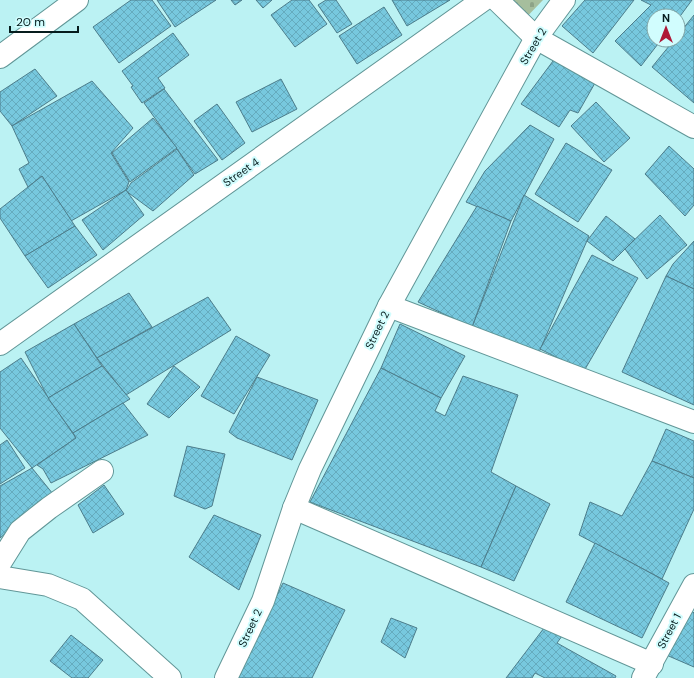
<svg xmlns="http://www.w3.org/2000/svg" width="694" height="678" font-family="'DM Sans',sans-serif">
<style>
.cemetery{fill:url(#cemetery-stones)}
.building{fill:url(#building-cross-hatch);stroke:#4d7d8b}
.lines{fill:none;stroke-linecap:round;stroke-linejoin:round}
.minor-casing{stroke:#619697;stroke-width:24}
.minor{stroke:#fff;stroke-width:22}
.labels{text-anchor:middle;stroke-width:4;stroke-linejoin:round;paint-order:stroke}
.street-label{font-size:11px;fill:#061c1d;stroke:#d1fdfe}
</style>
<defs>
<pattern id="cemetery-stones" width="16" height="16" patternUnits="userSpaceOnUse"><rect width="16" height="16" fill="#a6be9d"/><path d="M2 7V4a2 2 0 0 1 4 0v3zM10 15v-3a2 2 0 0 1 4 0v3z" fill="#8da387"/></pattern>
<pattern id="building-cross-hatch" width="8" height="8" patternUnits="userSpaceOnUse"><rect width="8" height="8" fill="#77c8de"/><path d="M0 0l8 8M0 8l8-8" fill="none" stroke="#65abbe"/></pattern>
</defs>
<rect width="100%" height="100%" fill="#bbf2f3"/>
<!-- cemetery -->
<polygon class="cemetery" points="496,0 543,0 518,26"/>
<!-- building -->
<g class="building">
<polygon points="131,0 152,0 171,26 119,63 93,27"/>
<polygon points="157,0 216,0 175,27"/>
<polygon points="231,0 242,0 235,5"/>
<polygon points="256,0 272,0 263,8"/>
<polygon points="292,0 309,0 327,24 295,47 271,15"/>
<polygon points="326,0 336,0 352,24 337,33 318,5"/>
<polygon points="392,0 450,0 407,26"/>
<polygon points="585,0 634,0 593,53 562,26"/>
<polygon points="641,0 692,0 678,19 678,16 654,16 654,40 661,40 641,66 615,41 651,5"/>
<polygon points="384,7 402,35 357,64 339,36"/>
<polygon points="694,15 694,103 652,67 674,40 678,40 678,35"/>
<polygon points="173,33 189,55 158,78 165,88 142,103 131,87 133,86 122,71"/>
<polygon points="556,57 595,83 578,113 570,110 559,127 521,104"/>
<polygon points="35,69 57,96 12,126 0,111 0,92"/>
<polygon points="281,79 297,109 252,132 236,102"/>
<polygon points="92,81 133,128 111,153 129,182 126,190 71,221 42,176 28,187 19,169 29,163 12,126"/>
<polygon points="164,89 218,160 195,174 144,103"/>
<polygon points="596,102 630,138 604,162 571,126"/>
<polygon points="217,104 245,143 222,160 194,121"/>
<polygon points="153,118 177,148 130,182 112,153"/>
<polygon points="530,125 554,139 511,221 466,202 485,171"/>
<polygon points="566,143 612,170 578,222 535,194"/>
<polygon points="669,146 694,169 694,205 685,216 645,174"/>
<polygon points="177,149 194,175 153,211 126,191 131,183"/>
<polygon points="42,176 75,226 25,256 0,218 0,209"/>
<polygon points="126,190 144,215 103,250 82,220"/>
<polygon points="524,195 589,236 537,357 472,327"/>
<polygon points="477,206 511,221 472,327 418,302"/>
<polygon points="660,215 687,245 647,279 625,249"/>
<polygon points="606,216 635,239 613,261 587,241"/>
<polygon points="75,226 97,255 48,288 25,256"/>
<polygon points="694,241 694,289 666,276 673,264"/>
<polygon points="592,255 638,278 584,371 540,349"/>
<polygon points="666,276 694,289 694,405 622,372"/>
<polygon points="129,293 152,327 97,358 74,324"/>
<polygon points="208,297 231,330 126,395 97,358"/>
<polygon points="74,324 102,366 48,398 25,352"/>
<polygon points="400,324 465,356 441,398 381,368"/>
<polygon points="236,336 270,355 234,414 201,396"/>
<polygon points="21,358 76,438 32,468 0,428 0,372"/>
<polygon points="102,366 130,399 73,433 48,398"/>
<polygon points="174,366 200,387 169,418 147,404"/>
<polygon points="381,368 441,398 435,411 445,416 463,376 518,395 491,472 516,486 481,567 310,502"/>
<polygon points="257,377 318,400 292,460 237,438 229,432"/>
<polygon points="123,403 148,435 51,483 43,469 37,465 76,438 73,433"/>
<polygon points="666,429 694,441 694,478 652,461"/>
<polygon points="7,440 25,468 0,484 0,445"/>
<polygon points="187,446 225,454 212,506 205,509 174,496"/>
<polygon points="652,461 694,478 694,509 662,579 579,535 590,502 622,516"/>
<polygon points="32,468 53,494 0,538 0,486"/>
<polygon points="104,485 124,514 93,533 78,505"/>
<polygon points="516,486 550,504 514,581 481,567"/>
<polygon points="214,515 261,535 239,590 189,557"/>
<polygon points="595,543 669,583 642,638 566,602"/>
<polygon points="283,583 345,610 312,678 237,678"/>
<polygon points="692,611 694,613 694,667 664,654"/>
<polygon points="391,618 417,628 405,658 381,642"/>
<polygon points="544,628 562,636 557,643 616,676 615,678 545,678 535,673 532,678 506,678"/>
<polygon points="71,635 103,660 88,678 72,678 50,661"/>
</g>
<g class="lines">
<!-- minor casing -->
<g class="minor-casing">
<g id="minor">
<polyline points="497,0 536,38 694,127"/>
<polyline points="0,57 77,0"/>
<polyline points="389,306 694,422"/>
<polyline points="0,344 483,0"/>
<polyline points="294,508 652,664"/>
<polyline points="0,563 20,531 49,508 102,471"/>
<polyline points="0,577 48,585 82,599 170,678"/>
<polyline points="226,678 263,601 294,508 310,469 389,306 536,38 564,0"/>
<polyline points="643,678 694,585"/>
</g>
</g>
<!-- minor -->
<use href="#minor" class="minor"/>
</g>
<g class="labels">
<!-- street labels -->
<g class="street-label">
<text transform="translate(533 46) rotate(-59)" y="4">Street 2</text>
<text transform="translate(241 172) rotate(-35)" y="4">Street 4</text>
<text transform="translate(377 330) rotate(-64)" y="4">Street 2</text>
<text transform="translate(250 628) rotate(-65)" y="4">Street 2</text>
<text transform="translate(669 631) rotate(-62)" y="4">Street 1</text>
</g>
</g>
<!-- north arrow -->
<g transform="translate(666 28)"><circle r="19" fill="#d1fdfe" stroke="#80a3a4"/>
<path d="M0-3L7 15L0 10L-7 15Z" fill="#ae1938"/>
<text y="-6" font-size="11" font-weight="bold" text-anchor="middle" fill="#061c1d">N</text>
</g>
<!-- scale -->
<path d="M10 26v6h68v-6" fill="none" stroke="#061c1d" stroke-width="2"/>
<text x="16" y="26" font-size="12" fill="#061c1d" stroke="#d1fdfe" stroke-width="3" paint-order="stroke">20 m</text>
</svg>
